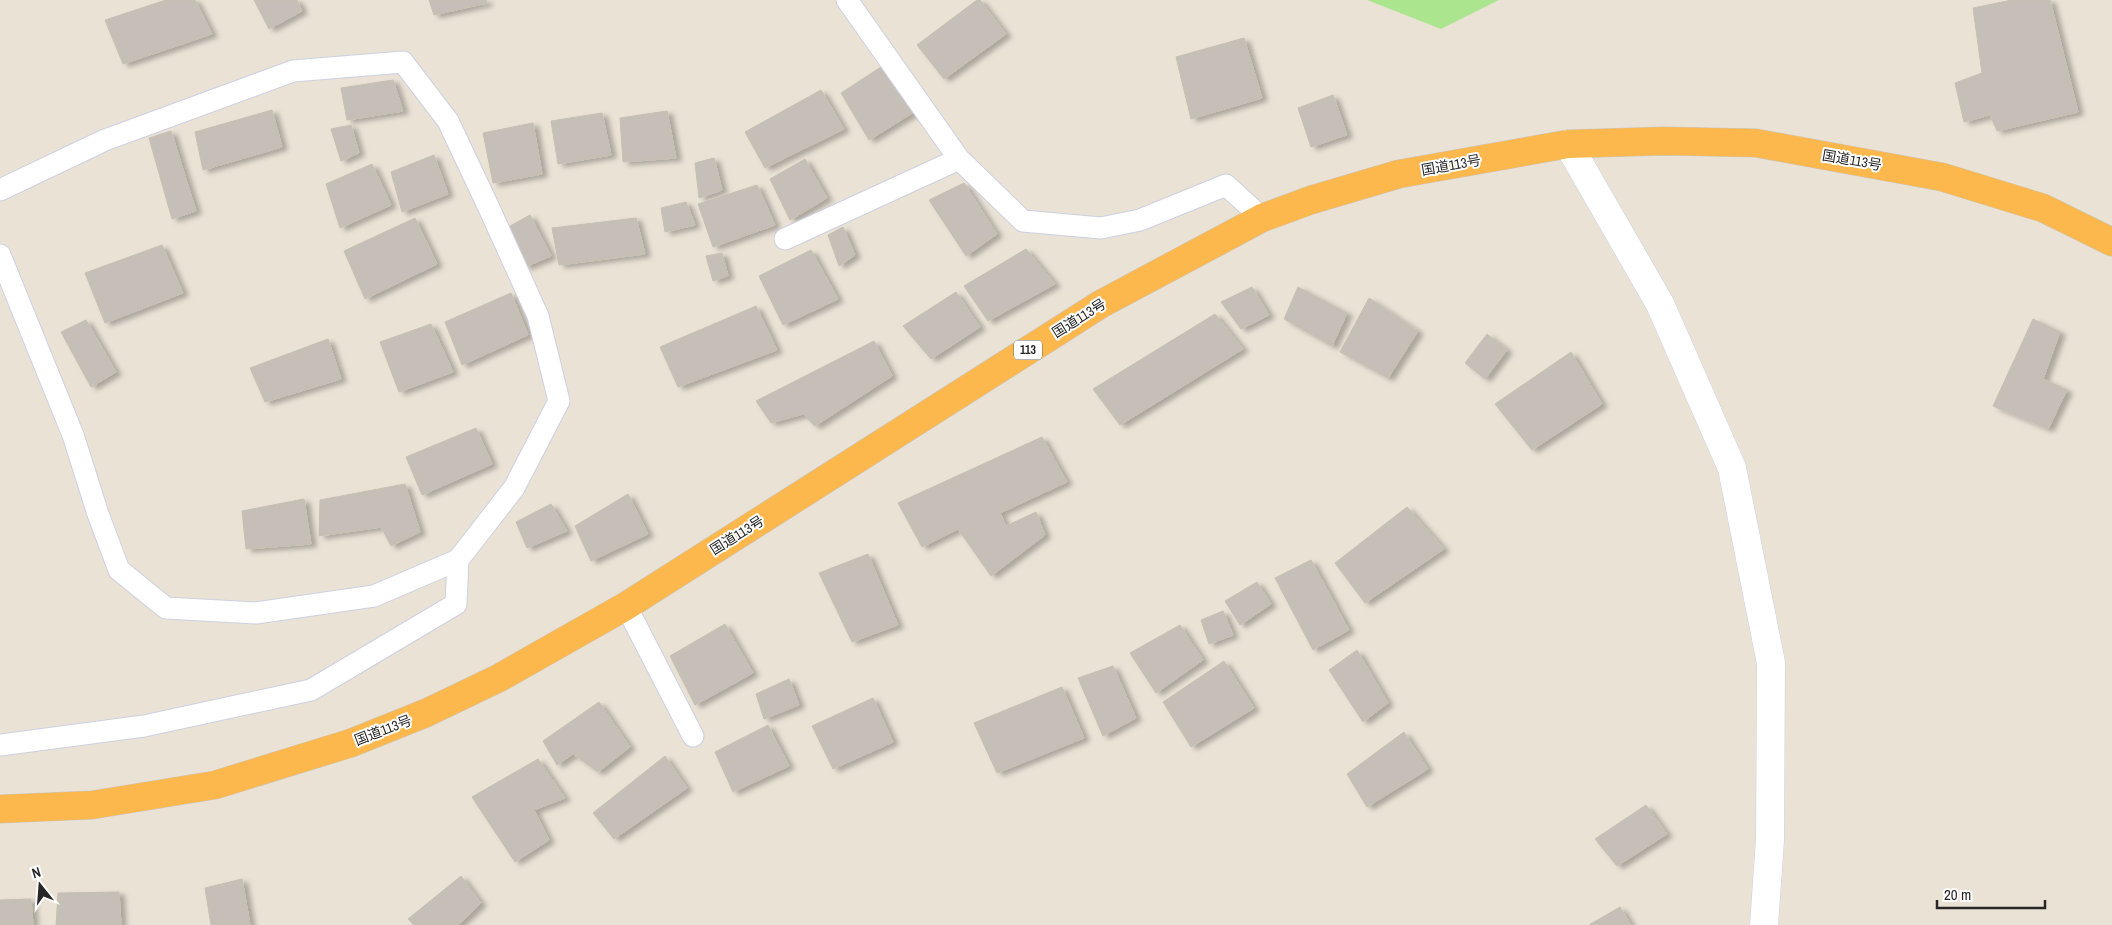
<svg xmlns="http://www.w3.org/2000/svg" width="2112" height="925" font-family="'Archivo Narrow','Noto Sans JP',sans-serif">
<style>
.green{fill:#abe68e}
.building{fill:#c6bfb7;stroke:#c6bfb1;filter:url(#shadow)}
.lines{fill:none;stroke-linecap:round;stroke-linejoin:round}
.service-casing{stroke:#ccd0e1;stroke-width:23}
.tertiary-casing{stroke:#ccd0e1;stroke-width:29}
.trunk-casing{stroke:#c7c7c7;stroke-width:29}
.service{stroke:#fff;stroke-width:21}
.tertiary{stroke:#fff;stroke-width:28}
.trunk{stroke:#fcb84d;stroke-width:28}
.labels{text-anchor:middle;stroke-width:4;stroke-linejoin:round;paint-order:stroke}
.shield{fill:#fff;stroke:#686868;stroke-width:1}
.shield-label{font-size:12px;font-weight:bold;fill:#272727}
.street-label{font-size:14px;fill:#272727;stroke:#fff}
</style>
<defs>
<filter id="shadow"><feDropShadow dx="5.5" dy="3" stdDeviation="2.5" flood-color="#0004"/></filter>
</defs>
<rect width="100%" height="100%" fill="#ebe2d6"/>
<!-- green -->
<polygon class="green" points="1367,0 1499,0 1441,29"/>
<!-- building -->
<g class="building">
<polygon points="166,0 195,0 212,34 123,64 105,20"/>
<polygon points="254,0 297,0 302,11 269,29"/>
<polygon points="429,0 486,0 487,3 434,15"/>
<polygon points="977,0 980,0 1006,34 944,79 917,45"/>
<polygon points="2012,0 2050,0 2078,112 1997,131 1990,115 1964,122 1955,83 1982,73 1973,8"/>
<polygon points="1244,38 1262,98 1191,119 1176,57"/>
<polygon points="884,65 914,112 869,140 841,93"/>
<polygon points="393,80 403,111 347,120 341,88"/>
<polygon points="821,90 844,129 765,168 745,132"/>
<polygon points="1333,95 1347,135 1311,147 1298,108"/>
<polygon points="272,110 282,147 203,170 195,132"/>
<polygon points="667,111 676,158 623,162 620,118"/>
<polygon points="602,113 611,155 558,164 551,121"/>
<polygon points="533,123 542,174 493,183 483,133"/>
<polygon points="351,125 359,153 341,161 331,129"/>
<polygon points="171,131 196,211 172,219 149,138"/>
<polygon points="434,155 448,194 402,212 391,172"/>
<polygon points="714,158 722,190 699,198 695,163"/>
<polygon points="805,159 827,198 790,220 770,179"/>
<polygon points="372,164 391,205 340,228 326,184"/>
<polygon points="964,183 997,234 966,256 929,200"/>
<polygon points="757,185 775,225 713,247 698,204"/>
<polygon points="686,202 695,225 665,232 661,208"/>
<polygon points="530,215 551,256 525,267 510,226"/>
<polygon points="415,218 437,264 365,299 344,251"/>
<polygon points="636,218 645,254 559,265 552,228"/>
<polygon points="843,227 855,255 839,266 828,235"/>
<polygon points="162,245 183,293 105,323 85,273"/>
<polygon points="1026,249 1055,284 988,321 964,286"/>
<polygon points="811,250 838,299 783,325 759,276"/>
<polygon points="722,253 728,276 713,281 706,256"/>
<polygon points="1252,287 1269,315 1241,329 1221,302"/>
<polygon points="1298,287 1347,313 1332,346 1284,319"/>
<polygon points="956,292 980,327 931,359 903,326"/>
<polygon points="511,293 528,335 462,365 445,322"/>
<polygon points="1369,298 1418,331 1388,378 1340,352"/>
<polygon points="756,306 777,350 678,387 660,347"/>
<polygon points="1215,314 1243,349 1120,425 1093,389"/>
<polygon points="2033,319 2060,332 2043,379 2067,390 2048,429 1993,406"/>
<polygon points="86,320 116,372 91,387 61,332"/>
<polygon points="431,324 453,372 399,392 380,342"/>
<polygon points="1487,334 1507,350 1485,379 1465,363"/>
<polygon points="328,339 341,379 265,402 250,368"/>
<polygon points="874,341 892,376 815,426 803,414 771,423 756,401"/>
<polygon points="1571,352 1602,404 1532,450 1495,404"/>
<polygon points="476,428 492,464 422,495 406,457"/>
<polygon points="1042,437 1067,482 1000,513 1006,526 1036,512 1045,535 991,576 958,529 922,547 898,503"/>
<polygon points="405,484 420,532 391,546 381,527 319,536 320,500"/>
<polygon points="628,494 648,534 591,561 575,526"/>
<polygon points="304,499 311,544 246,549 242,511"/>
<polygon points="551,504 567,531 527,548 516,522"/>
<polygon points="1407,507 1444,549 1365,603 1335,563"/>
<polygon points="868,554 898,625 852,642 819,573"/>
<polygon points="1311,560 1349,630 1313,650 1275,578"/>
<polygon points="1257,582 1271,604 1240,625 1225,601"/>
<polygon points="1223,611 1233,635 1209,644 1201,620"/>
<polygon points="725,624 753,673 695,705 670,656"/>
<polygon points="1180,625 1203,660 1156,693 1130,653"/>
<polygon points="1357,650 1388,703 1363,722 1329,670"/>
<polygon points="1224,661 1254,708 1191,747 1163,702"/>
<polygon points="1113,666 1136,718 1103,736 1078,678"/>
<polygon points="789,679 799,705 764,719 756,694"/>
<polygon points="1062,687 1084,738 997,773 974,723"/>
<polygon points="873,698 893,742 833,769 812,726"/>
<polygon points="599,702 630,747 598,772 573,754 557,765 543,741"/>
<polygon points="768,725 789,766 733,792 715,752"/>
<polygon points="1404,732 1428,769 1367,807 1347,774"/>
<polygon points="665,756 687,788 614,839 593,813"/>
<polygon points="538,759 565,798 534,810 549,840 515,862 472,797"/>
<polygon points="1646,805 1667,834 1617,866 1595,839"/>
<polygon points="461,876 481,903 458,925 414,925 408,919"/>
<polygon points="242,879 250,925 211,925 205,888"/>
<polygon points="119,892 121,925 56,925 58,893"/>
<polygon points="31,899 33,925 0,925 0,900"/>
<polygon points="1620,907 1631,925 1589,925"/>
</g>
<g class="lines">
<!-- service casing -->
<g class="service-casing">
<g id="service">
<polyline points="847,0 959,159 1023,221 1101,228 1140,220 1226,185 1262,218"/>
<polyline points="0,190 105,140 293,71 403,62 448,121 489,208 538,316 559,401 514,488 458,560 374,596 256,613 166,608 119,570 98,514 73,435 0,255"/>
<polyline points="785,239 959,159"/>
<polyline points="626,606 693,736"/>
<polyline points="0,745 144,726 311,690 456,604 458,560"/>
</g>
</g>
<!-- tertiary casing -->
<g class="tertiary-casing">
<polyline id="tertiary" points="1568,144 1660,304 1732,468 1771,663 1770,840 1764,925"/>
</g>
<!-- trunk casing -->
<g class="trunk-casing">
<polyline id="trunk" points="0,809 92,805 215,785 351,743 426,713 499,678 626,606 1101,304 1262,218 1311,200 1399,174 1568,144 1664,141 1756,143 1942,177 2043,208 2112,242"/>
</g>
<!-- service -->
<use href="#service" class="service"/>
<!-- tertiary -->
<use href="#tertiary" class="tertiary"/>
<!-- trunk -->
<use href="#trunk" class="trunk"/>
</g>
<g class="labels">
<!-- shield labels -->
<rect class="shield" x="1014" y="340.5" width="28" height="19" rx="4"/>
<g class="shield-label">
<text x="1028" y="354">113</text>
</g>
<!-- street labels -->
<g class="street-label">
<text transform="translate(1852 160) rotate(10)" y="5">国道113号</text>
<text transform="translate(1451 165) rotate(-10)" y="5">国道113号</text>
<text transform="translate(1079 318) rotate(-32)" y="5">国道113号</text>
<text transform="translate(737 535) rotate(-32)" y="5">国道113号</text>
<text transform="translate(383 730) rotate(-21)" y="5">国道113号</text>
</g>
</g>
<!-- north arrow -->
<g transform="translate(40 885) rotate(343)" stroke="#ffffff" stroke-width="4" paint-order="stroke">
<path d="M0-4L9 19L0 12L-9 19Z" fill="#272727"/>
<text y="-8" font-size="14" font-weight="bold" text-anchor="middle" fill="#272727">N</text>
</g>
<!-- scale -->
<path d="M1937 900v8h108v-8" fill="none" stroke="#272727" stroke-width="2.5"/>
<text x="1944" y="900" font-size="15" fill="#272727" stroke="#ffffff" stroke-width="4" paint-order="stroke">20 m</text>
</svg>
